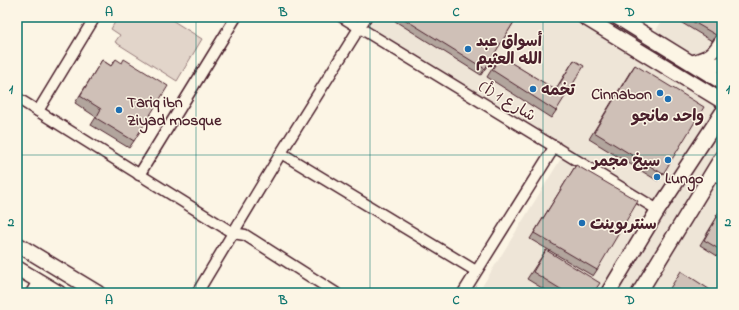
<svg xmlns="http://www.w3.org/2000/svg" width="739" height="310" font-family="'Indie Flower','Playpen Sans Arabic',sans-serif">
<style>
.built{fill:#eee5d7}
.green{fill:#e2d5ca;stroke:#967a7a}
.lines{fill:none;stroke-linecap:round;stroke-linejoin:round}
.service-casing{stroke:#4a1f2b;stroke-width:8}
.minor-casing{stroke:#4a1f2b;stroke-width:13}
.tertiary-casing{stroke:#4a1f2b;stroke-width:15}
.secondary-casing{stroke:#4a1f2b;stroke-width:17}
.service{stroke:#fcf5e5;stroke-width:5}
.minor{stroke:#fcf5e5;stroke-width:10}
.tertiary{stroke:#fcf5e5;stroke-width:12}
.secondary{stroke:#fcf5e5;stroke-width:14}
.wall{fill:#b2a59d;stroke:#4a1f2b}
.building{fill:#cfc0b7;stroke:#4a1f2b}
.grid{fill:none;stroke:#0f766e;stroke-width:1;stroke-opacity:0.55}
.poi-dot{fill:#1f6fb2;stroke:#fcf5e5;stroke-width:1.5}
.labels{text-anchor:middle;stroke-width:3;stroke-linejoin:round;paint-order:stroke}
.poi-label{font-size:16px;font-weight:bold;fill:#4a1f2b;stroke:#fcf5e5;text-anchor:start}
.street-label{font-size:16px;fill:#4a1f2b;stroke:#fcf5e5}
.neatline{fill:none;stroke:#0f766e;stroke-width:1.5}
.grid-label{font-size:13px;text-anchor:middle;font-weight:bold;fill:#0f766e}
</style>
<rect width="100%" height="100%" fill="#fcf5e5"/>
<filter id="ink" filterUnits="userSpaceOnUse"><feTurbulence type="fractalNoise" baseFrequency=".025" numOctaves="2"/><feDisplacementMap in="SourceGraphic" scale="8" xChannelSelector="R" yChannelSelector="G"/><feConvolveMatrix kernelMatrix="1 2 1 2 8 2 1 2 1" color-interpolation-filters="sRGB"/></filter>
<g filter="url(#ink)">
<!-- built -->
<polygon class="built" points="374,17 569,17 639,59 664,17 722,17 722,293 478,293 562,157 363,36"/>
<!-- green -->
<polygon class="green" points="118,17 167,17 202,39 177,81 115,42 120,35 111,29"/>
<g class="lines">
<!-- service casing -->
<g class="service-casing">
<polyline id="service" points="712,176 722,182"/>
</g>
<!-- minor casing -->
<g class="minor-casing">
<g id="minor">
<polyline points="342,17 658,210"/>
<polyline points="17,98 233,233 245,235 336,293"/>
<polyline points="38,111 95,17"/>
<polyline points="281,153 476,271"/>
<polyline points="139,175 236,17"/>
<polyline points="31,293 38,281"/>
<polyline points="197,293 281,153 366,17"/>
<polyline points="463,293 555,146"/>
</g>
</g>
<!-- tertiary casing -->
<g class="tertiary-casing">
<path id="tertiary" d="M691,62C709,56 712,56 722,39"/>
</g>
<!-- secondary casing -->
<g class="secondary-casing">
<g id="secondary">
<polyline points="584,17 722,101"/>
<polyline points="617,17 722,82"/>
<polyline points="697,63 715,65 722,64"/>
<polyline points="17,244 98,293"/>
<polyline points="17,268 59,293"/>
<polyline points="608,293 658,210 722,113"/>
<polyline points="639,293 722,157"/>
</g>
</g>
<!-- service -->
<use href="#service" class="service"/>
<!-- minor -->
<use href="#minor" class="minor"/>
<!-- tertiary -->
<use href="#tertiary" class="tertiary"/>
<!-- secondary -->
<use href="#secondary" class="secondary"/>
</g>
<!-- wall -->
<g class="wall">
<polygon points="397,17 517,17 481,75 395,21"/>
<polygon points="672,17 722,17 716,35 712,41"/>
<polygon points="500,56 555,90 574,60 556,111 551,118 487,77"/>
<polygon points="116,59 134,141 129,148 91,125 96,117 75,103 102,60 111,66"/>
<polygon points="635,65 663,174 658,181 589,139 630,72"/>
<polygon points="576,165 597,270 593,276 530,239"/>
<polygon points="722,207 722,219 716,216"/>
<polygon points="717,217 722,220 722,259 700,245"/>
<polygon points="546,250 593,293 550,293 527,279"/>
</g>
<!-- building -->
<g class="building">
<polygon points="401,17 517,17 485,69"/>
<polygon points="685,17 722,17 722,25 716,35"/>
<polygon points="500,56 556,90 574,60 584,66 556,111 492,70"/>
<polygon points="116,59 122,63 124,59 168,86 134,141 96,118 101,109 80,96 102,60 111,66"/>
<polygon points="635,65 704,107 663,174 594,132"/>
<polygon points="576,165 638,201 597,270 534,233"/>
<polygon points="717,217 722,220 722,251 704,240"/>
<polygon points="546,250 600,283 593,293 567,293 533,272"/>
<polygon points="681,271 715,293 667,293"/>
<polygon points="540,290 546,293 538,293"/>
</g>
</g>
<!-- grid -->
<path class="grid" d="M196,17V293M370,17V293M543,17V293M17,155H722"/>
<!-- markers -->
<g class="poi-dot">
<circle cx="468" cy="49" r="4"/>
<circle cx="533" cy="89" r="4"/>
<circle cx="660" cy="93" r="4"/>
<circle cx="668" cy="99" r="4"/>
<circle cx="119" cy="110" r="4"/>
<circle cx="668" cy="160" r="4"/>
<circle cx="657" cy="177" r="4"/>
<circle cx="582" cy="223" r="4"/>
</g>
<g class="labels">
<!-- poi labels -->
<g class="poi-label">
<text x="476" y="46">أسواق عبد<tspan x="476" dy="18">الله العثيم</tspan></text>
<text x="541" y="95">تخمه</text>
<text x="652" y="99" text-anchor="end">Cinnabon</text>
<text x="127" y="107">Tariq ibn<tspan x="127" dy="18">Ziyad mosque</tspan></text>
<text x="668" y="121" text-anchor="middle">واحد مانجو</text>
<text x="660" y="166" text-anchor="end">سيخ مجمر</text>
<text x="665" y="183">Lungo</text>
<text x="590" y="229">سنتربوينت</text>
</g>
<!-- street labels -->
<g class="street-label">
<text transform="translate(508 100) rotate(31)" y="6">شارع 1 (أ)</text>
</g>
</g>
<!-- margin -->
<rect width="739" height="310" fill="none" stroke="#fcf5e5" stroke-width="44"/>
<rect x="22" y="22" width="695" height="266" class="neatline"/>
<g class="grid-label">
<text x="109" y="16">A</text>
<text x="283" y="16">B</text>
<text x="456" y="16">C</text>
<text x="630" y="16">D</text>
<text x="11" y="93">1</text>
<text x="728" y="93">1</text>
<text x="11" y="226">2</text>
<text x="728" y="226">2</text>
<text x="109" y="304">A</text>
<text x="283" y="304">B</text>
<text x="456" y="304">C</text>
<text x="630" y="304">D</text>
</g>
</svg>
